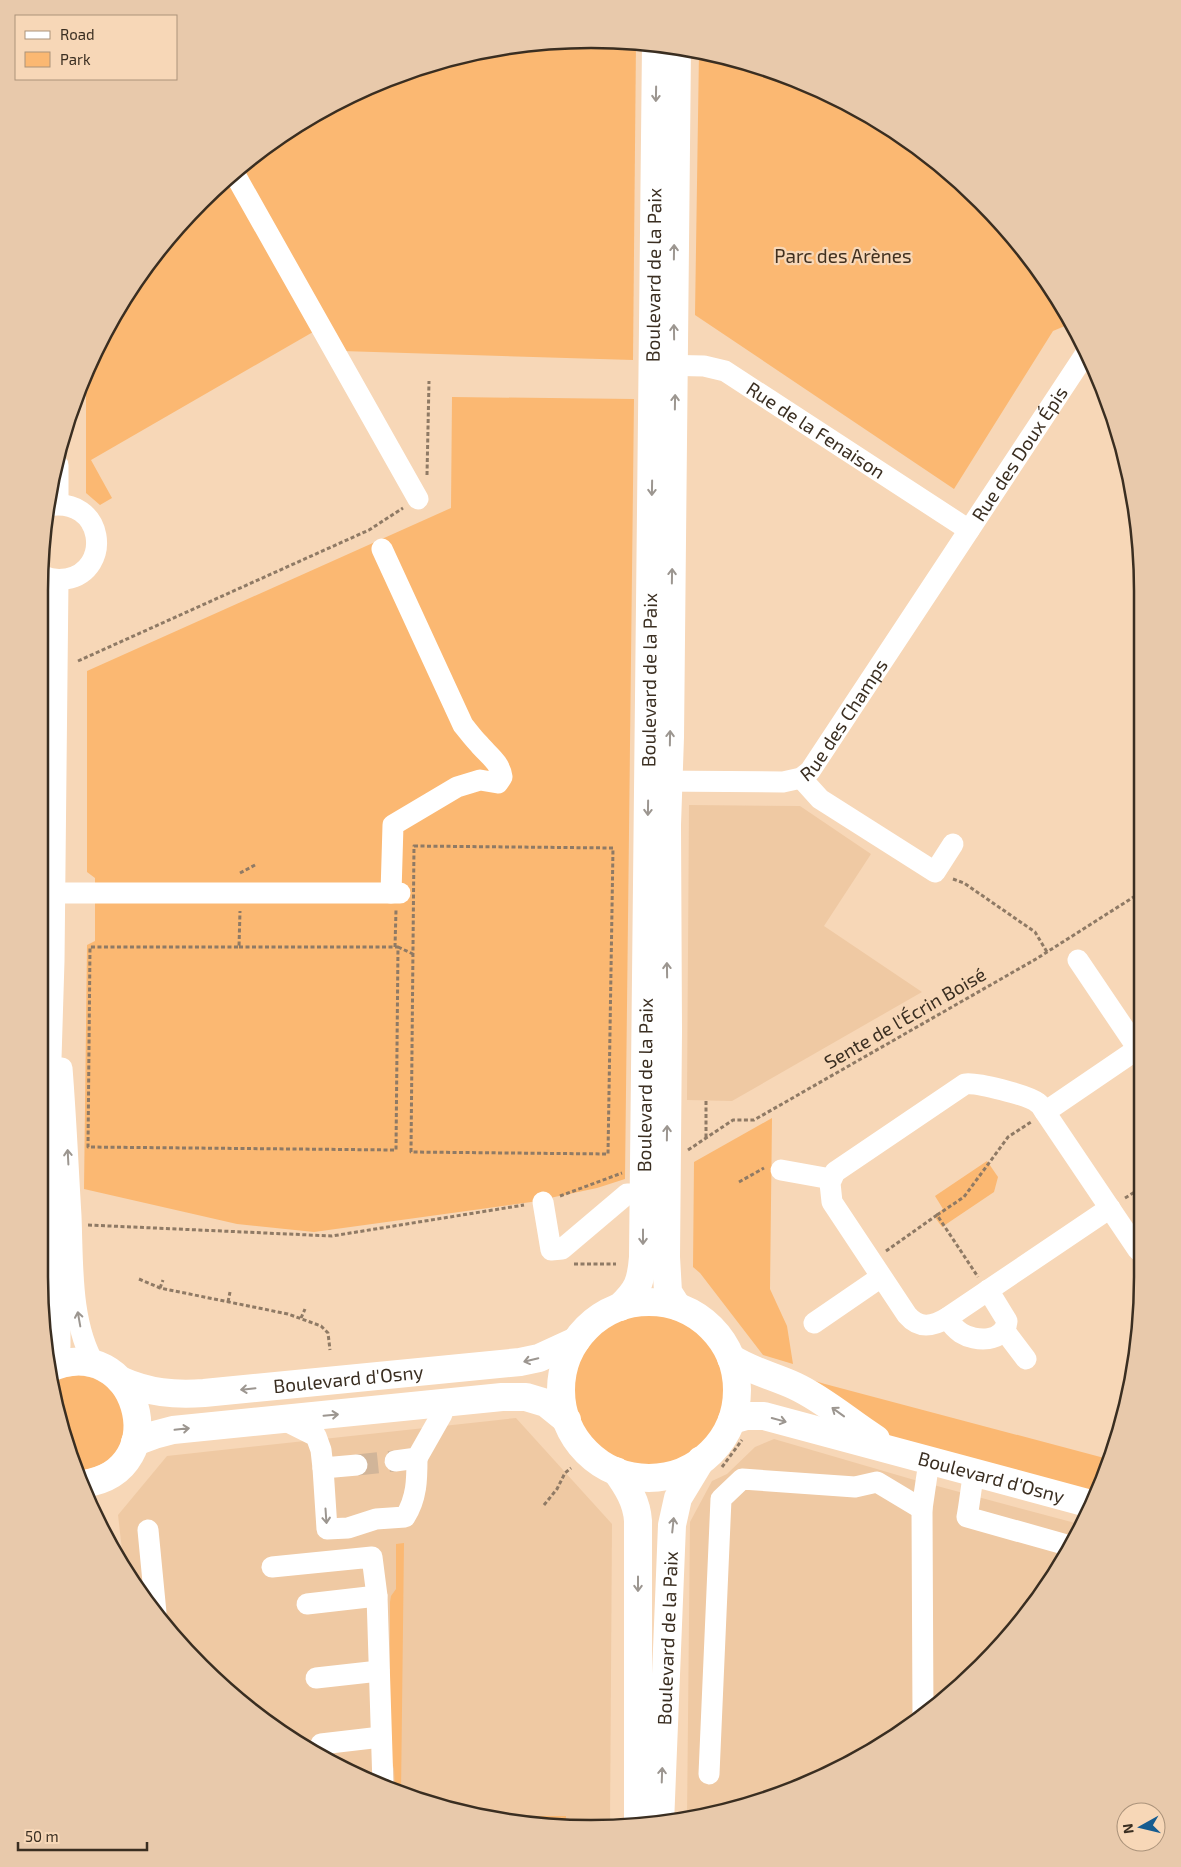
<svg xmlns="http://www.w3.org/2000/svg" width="1181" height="1867" font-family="'Exo 2',sans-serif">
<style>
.built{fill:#efc9a3}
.green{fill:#fbb872}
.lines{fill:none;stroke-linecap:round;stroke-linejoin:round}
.minor-tunnel{stroke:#d1b599;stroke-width:21;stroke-dasharray:21 11;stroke-linecap:butt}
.path{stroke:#8f7a65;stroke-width:3;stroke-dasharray:4 2.5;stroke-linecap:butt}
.minor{stroke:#fff;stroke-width:21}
.major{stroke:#fff;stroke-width:28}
.oneway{stroke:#9c9690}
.labels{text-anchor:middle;stroke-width:4.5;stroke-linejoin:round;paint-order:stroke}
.park-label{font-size:19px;fill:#41301f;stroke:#f7d7b7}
.street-label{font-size:19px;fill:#3a2e21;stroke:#f7d7b7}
.rim{fill:none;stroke:#3a2e21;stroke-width:2.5}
</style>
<rect width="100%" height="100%" fill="#f7d7b7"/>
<!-- built -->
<g class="built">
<polygon points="689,805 800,806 871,854 824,926 922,992 732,1101 687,1100"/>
<polygon points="516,1418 612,1524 610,1825 555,1827 413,1799 315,1754 255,1714 200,1666 132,1583 124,1567 118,1515 167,1456"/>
<polygon points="774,1439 911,1479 1079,1524 1028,1613 955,1691 897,1735 834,1771 734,1809 687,1819 690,1522 712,1481 727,1474 755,1447"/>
</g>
<!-- green -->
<g class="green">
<polygon points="627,40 636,41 633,360 342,351 238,168 315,113 413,68 519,43"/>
<polygon points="699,52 734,58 835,96 927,153 1006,227 1068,315 1072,323 1053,331 954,489 695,315"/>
<polygon points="227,175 313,332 91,460 112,498 100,505 86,493 86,370 153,254"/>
<polygon points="452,397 634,399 625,1179 597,1188 531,1202 314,1232 237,1224 84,1189 87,945 95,941 95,878 87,872 87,671 451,508"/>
<polygon points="43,596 47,612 46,856 43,856"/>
<polygon points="772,1118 770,1289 787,1326 793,1364 763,1355 700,1273 693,1267 694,1162"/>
<polygon points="987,1161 998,1177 994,1192 942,1227 934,1216 943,1209 935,1196"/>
<circle cx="649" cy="1390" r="76"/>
<polygon points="789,1373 825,1384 1108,1459 1100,1488 1095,1496 884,1435"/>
<path d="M78,1375C84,1376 92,1377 97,1380C126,1394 134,1437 110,1459C102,1466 87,1469 77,1473L68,1454L51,1383L59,1378Z"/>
<polygon points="404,1543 401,1794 395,1791 394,1769 390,1756 390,1602 391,1596 396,1589 396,1544"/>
<polygon points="498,1816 566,1816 566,1823 535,1823"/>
</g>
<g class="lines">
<!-- minor-tunnel -->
<polyline class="minor-tunnel" points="357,1465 395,1461"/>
<!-- path -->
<g class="path">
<polyline points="427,475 429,381"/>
<polyline points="78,661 369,530 403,508"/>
<polygon points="414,846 613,848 608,1154 411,1152"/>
<polyline points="240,873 257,864"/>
<polyline points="953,879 964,883 1035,932 1047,952"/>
<polyline points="239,947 398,947 396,1150 88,1147 90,947 239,947 240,911"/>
<polyline points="395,947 396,910"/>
<polyline points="398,947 413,954"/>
<polyline points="706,1101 706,1138"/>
<polyline points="688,1150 733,1120 754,1120 1036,959 1140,893"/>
<polyline points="739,1182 764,1168"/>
<polyline points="560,1196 622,1173"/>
<polyline points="1125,1198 1138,1190"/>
<polyline points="937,1215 964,1197 1008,1137 1031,1122"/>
<polyline points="88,1225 332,1236 524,1205"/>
<polyline points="886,1251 937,1215 978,1277"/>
<polyline points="574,1264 616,1264"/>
<polyline points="139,1279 160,1288 288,1314 321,1326 328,1333 330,1350"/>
<polyline points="160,1288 163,1280"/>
<polyline points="228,1302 230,1292"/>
<polyline points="301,1318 305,1309"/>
<polyline points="722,1467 742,1440"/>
<polyline points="544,1505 557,1489 565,1473 571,1468"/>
</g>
<!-- minor -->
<g class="minor">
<polyline points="233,171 418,499"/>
<path id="s1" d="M658,365L704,366L725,371L969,530"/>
<polyline points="58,504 58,465"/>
<path d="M382,549L463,725C468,731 473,738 479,744C488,755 500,762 502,777L498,783L480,780L457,787L393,825L391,893"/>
<path d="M43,576C51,580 58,580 66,579C113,571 105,495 47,506"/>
<polyline points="801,778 820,799 935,872 953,844"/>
<path id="s2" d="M654,781L783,782L801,778L810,771L1086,353"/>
<polyline points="55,893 400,893"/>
<polyline points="1078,960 1138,1049"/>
<path d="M62,1068C66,1118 68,1167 71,1216C73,1264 70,1323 95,1365"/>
<path d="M1045,1112C1043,1109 1041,1105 1038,1103C1028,1095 976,1082 965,1084L835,1172L830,1183L832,1202L907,1315C919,1329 932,1327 947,1318L1110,1208"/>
<polyline points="781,1170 831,1179"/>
<polyline points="543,1202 551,1250 562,1249 627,1194 643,1194"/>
<polyline points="1138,1250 1045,1112 1139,1048"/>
<path d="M947,1318C951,1324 955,1329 961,1333C975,1342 1005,1343 1007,1321L988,1290"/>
<polyline points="814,1323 881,1277"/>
<polyline points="1004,1330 1026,1359"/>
<polyline points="57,1365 60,1346 60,1310 56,1216 52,1195 49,1124 54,961 58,580"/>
<polyline points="282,1419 316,1436 321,1450 323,1468 357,1465"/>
<polyline points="395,1461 417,1458 442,1414 443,1404"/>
<path d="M323,1468L327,1529L348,1528L376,1519L405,1517C417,1498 417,1479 417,1458"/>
<path d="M974,1472C971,1487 970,1501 967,1517L1067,1545"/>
<polyline points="148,1530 156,1613"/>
<polyline points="272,1567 372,1557 377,1596 383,1785"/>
<polyline points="307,1604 377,1596"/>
<polyline points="316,1678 379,1671"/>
<polyline points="923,1716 922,1509 927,1475 931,1460"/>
<polyline points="321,1744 381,1737"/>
<polyline points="709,1774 721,1499 742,1479 855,1487 877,1482 922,1509"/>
</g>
<!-- major -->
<g class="major">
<circle cx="649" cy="1390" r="88"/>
<polyline points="677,1306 668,1292 666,1257 668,1031 667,825 670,737 677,48"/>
<path id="s3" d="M620,1307C638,1290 641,1282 643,1257L656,45"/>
<path d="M731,1358C751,1371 773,1376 795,1386C825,1400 849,1422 876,1439"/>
<path d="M48,1369C137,1328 178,1471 83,1484"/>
<path id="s4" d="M120,1380C149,1393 174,1395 204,1393L520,1362L539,1358L576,1341"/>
<path id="s5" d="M732,1420L746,1416H764L1091,1504"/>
<polyline points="135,1442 154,1435 173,1430 502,1397 526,1397 546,1403 567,1420"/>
<path d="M616,1471C627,1486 637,1502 638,1521V1824"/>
<path id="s6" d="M660,1824L672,1525L678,1498L701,1460"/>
</g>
</g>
<!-- one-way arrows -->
<defs><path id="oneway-shaft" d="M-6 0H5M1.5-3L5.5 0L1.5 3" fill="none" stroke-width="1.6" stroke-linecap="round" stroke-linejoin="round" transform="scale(1.25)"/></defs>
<g class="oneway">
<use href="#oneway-shaft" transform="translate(656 94) rotate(91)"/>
<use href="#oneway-shaft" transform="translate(674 252) rotate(-89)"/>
<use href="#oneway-shaft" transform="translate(674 332) rotate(-91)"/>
<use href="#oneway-shaft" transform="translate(675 402) rotate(-89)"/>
<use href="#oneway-shaft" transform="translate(652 488) rotate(91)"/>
<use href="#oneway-shaft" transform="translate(672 576) rotate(-89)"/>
<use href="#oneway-shaft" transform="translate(670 738) rotate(-89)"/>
<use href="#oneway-shaft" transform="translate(648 808) rotate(91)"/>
<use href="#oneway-shaft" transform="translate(667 970) rotate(-91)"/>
<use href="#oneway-shaft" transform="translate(667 1133) rotate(-89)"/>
<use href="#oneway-shaft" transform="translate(68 1157) rotate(-93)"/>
<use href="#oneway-shaft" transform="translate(643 1237) rotate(90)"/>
<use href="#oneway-shaft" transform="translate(79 1319) rotate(-100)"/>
<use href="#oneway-shaft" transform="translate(531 1360) rotate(167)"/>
<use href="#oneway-shaft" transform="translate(248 1389) rotate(174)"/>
<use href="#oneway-shaft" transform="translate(838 1412) rotate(-144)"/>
<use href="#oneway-shaft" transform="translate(331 1415) rotate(-5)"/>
<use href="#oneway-shaft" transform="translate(779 1420) rotate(15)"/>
<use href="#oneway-shaft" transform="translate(182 1429) rotate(-6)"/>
<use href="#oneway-shaft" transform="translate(326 1516) rotate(86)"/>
<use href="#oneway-shaft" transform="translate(673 1525) rotate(-84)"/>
<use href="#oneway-shaft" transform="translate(638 1584) rotate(90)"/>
<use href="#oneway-shaft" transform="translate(662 1775) rotate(-88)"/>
</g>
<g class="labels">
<!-- park labels -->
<g class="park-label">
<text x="843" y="263">Parc des Arènes</text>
</g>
<!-- street labels -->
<g class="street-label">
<text dy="7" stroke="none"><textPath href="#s3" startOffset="1039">Boulevard de la Paix</textPath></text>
<text dy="7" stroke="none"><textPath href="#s1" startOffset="176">Rue de la Fenaison</textPath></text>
<text dy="7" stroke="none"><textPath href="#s2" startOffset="539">Rue des Doux Épis</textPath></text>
<text dy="7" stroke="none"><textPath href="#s3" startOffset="634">Boulevard de la Paix</textPath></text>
<text dy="7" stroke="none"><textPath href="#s2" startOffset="220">Rue des Champs</textPath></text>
<text transform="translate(905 1018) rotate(-30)" y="7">Sente de l'Écrin Boisé</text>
<text dy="7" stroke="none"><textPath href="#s3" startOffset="229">Boulevard de la Paix</textPath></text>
<text dy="7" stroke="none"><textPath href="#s4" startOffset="231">Boulevard d'Osny</textPath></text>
<text dy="7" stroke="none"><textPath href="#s5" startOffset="268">Boulevard d'Osny</textPath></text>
<text dy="7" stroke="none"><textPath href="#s6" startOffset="186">Boulevard de la Paix</textPath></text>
</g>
</g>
<!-- crop -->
<path d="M0 0H1181V1867H0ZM591 48H591A543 543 0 0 1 1134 591V1277A543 543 0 0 1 591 1820H591A543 543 0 0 1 48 1277V591A543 543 0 0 1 591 48Z" fill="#e8c9ab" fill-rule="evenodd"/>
<path class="rim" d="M591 48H591A543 543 0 0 1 1134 591V1277A543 543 0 0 1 591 1820H591A543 543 0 0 1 48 1277V591A543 543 0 0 1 591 48Z"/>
<!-- legend -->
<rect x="15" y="15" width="162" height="65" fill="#f7d7b7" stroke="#ab937b"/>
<rect x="25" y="31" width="25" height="8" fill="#ffffff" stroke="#ab937b"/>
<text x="60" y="40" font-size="15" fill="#3a2e21">Road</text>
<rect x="25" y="52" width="25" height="15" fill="#fbb872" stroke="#ab937b"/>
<text x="60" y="65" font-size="15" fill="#3a2e21">Park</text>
<!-- north arrow -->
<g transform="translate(1141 1827) rotate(262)"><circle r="24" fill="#f7d7b7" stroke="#ab937b"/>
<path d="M0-4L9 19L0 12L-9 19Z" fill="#165c90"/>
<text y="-8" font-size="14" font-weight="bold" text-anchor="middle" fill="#3a2e21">N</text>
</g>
<!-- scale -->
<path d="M18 1842v8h129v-8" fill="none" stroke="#3a2e21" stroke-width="2.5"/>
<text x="25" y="1842" font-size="15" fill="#3a2e21" stroke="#f7d7b7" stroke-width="4" paint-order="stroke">50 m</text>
</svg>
